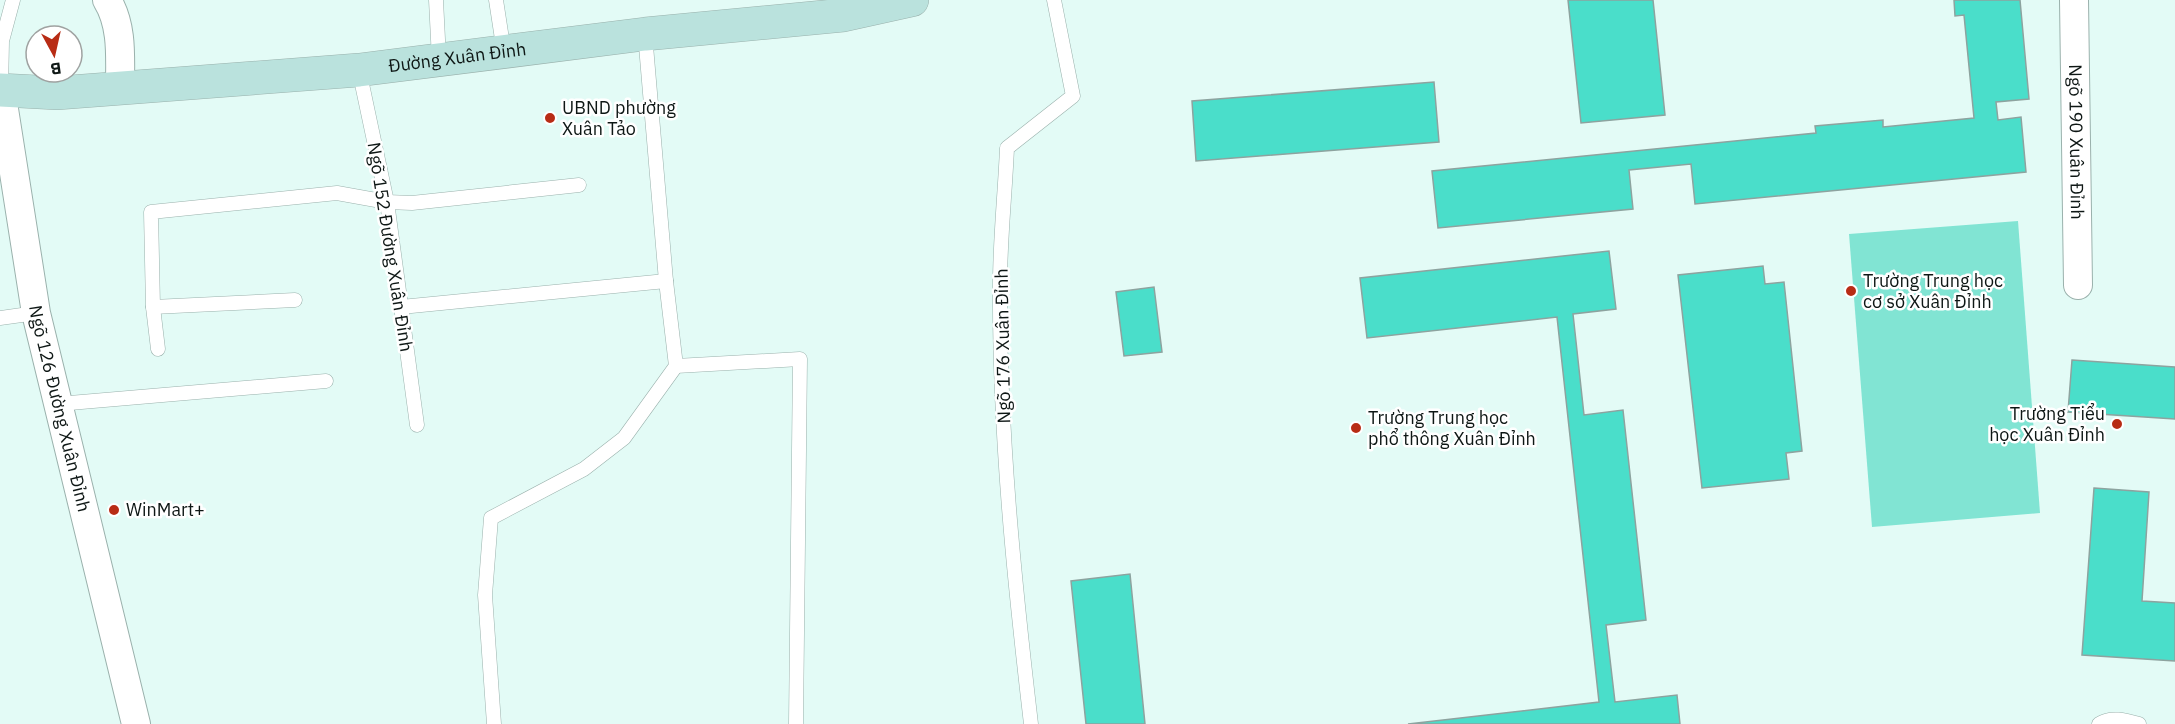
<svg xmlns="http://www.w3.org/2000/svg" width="2175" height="724" font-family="'IBM Plex Sans',sans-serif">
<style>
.green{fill:#81e4d3}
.building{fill:#4adeca;stroke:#8da39f;stroke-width:1.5}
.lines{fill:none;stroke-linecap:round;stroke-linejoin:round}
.lane-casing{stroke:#9ab1ac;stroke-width:15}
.street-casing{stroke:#9ab1ac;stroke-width:30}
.secondary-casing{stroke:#9ab1ac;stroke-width:34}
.lane{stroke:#fff;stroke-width:14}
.street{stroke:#fff;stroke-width:28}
.secondary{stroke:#bae2dd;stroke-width:33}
.poi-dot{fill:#b82c15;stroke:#fff;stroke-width:2}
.labels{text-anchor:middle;stroke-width:5;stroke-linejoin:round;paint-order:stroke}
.street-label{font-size:18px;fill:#0e1715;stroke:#fff}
.poi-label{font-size:18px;fill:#0e1715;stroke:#fff;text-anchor:start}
</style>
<rect width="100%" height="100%" fill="#e3fbf6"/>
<!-- green -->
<polygon class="green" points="2018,221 2040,513 1872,527 1849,234"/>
<!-- building -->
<g class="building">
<polygon points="1568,0 1653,0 1665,115 1581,123"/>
<polygon points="1954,0 2020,0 2029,99 1996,102 1998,120 2021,117 2026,172 1695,204 1691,164 1629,170 1633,209 1438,228 1432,171 1816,133 1815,126 1883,120 1883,127 1974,118 1964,15 1955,16"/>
<polygon points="1434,82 1439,142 1196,161 1192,101"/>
<polygon points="1609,251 1616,309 1573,314 1584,415 1623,410 1646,620 1606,625 1615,702 1677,695 1680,724 1408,724 1599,702 1557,317 1367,338 1360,278"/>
<polygon points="1763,266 1765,284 1784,282 1802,451 1786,453 1789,479 1702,488 1678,275"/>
<polygon points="1154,287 1162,352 1124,356 1116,292"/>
<polygon points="2072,360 2175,367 2175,419 2068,412"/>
<polygon points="2094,488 2149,492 2142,601 2175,603 2175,661 2082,655"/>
<polygon points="1130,574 1145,724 1086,724 1071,581"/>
</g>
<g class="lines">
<!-- lane casing -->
<g class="lane-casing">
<g id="lane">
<polyline points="436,0 439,59"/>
<polyline points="496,0 504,52"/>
<polyline points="359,70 387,202 417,425"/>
<polyline points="1,90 2,41 13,0"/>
<polyline points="153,307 295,300"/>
<polyline points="401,307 666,281"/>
<polyline points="0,318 36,313"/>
<polyline points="158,349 153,307 151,212 337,193 387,202 412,203 579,185"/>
<polyline points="676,366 800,359 796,724"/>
<polyline points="58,404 326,381"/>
<polyline points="494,724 485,595 491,518 584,469 624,438 676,366 666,281 645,34"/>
<path d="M1031,724C1014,579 999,431 1000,284C1000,239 1005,194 1007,148L1073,96L1054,0"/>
<path d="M2099,724C2111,716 2125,720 2139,724"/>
</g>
</g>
<!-- street casing -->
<g class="street-casing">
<g id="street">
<path d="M107,0C123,26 120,58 120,87"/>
<path id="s1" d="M2074,0L2078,285"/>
<path id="s2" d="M1,90L36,313L136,724"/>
</g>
</g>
<!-- secondary casing -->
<g class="secondary-casing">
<g id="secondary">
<path id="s3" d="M0,90L57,93L359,70L645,34L844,15L912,0"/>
</g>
</g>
<!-- lane -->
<use href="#lane" class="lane"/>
<!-- street -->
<use href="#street" class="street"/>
<!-- secondary -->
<use href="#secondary" class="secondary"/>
</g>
<!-- markers -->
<g class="poi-dot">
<circle cx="550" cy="118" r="6"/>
<circle cx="1851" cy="291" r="6"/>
<circle cx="2117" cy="424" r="6"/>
<circle cx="1356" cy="428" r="6"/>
<circle cx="114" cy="510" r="6"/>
</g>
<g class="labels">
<!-- street labels -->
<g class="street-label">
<text dy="6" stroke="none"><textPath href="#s3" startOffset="459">Đường Xuân Đỉnh</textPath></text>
<text dy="6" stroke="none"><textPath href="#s1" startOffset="142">Ngõ 190 Xuân Đỉnh</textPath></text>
<text transform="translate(390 247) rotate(81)" y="6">Ngõ 152 Đường Xuân Đỉnh</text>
<text transform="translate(1003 346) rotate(-91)" y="6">Ngõ 176 Xuân Đỉnh</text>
<text dy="6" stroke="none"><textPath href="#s2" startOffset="324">Ngõ 126 Đường Xuân Đỉnh</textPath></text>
</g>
<!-- poi labels -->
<g class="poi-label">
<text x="562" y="114">UBND phường<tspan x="562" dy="21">Xuân Tảo</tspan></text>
<text x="1863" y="287">Trường Trung học<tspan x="1863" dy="21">cơ sở Xuân Đỉnh</tspan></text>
<text x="2105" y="420" text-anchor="end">Trường Tiểu<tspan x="2105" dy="21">học Xuân Đỉnh</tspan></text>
<text x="1368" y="424">Trường Trung học<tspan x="1368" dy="21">phổ thông Xuân Đỉnh</tspan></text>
<text x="126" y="516">WinMart+</text>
</g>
</g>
<!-- north arrow -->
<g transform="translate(54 54) rotate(172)"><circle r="28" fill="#ffffff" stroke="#9fa2a1" stroke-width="1.5"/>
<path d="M0-4.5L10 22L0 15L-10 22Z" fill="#b82c15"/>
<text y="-9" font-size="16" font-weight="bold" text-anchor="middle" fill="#0e1715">B</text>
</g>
</svg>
